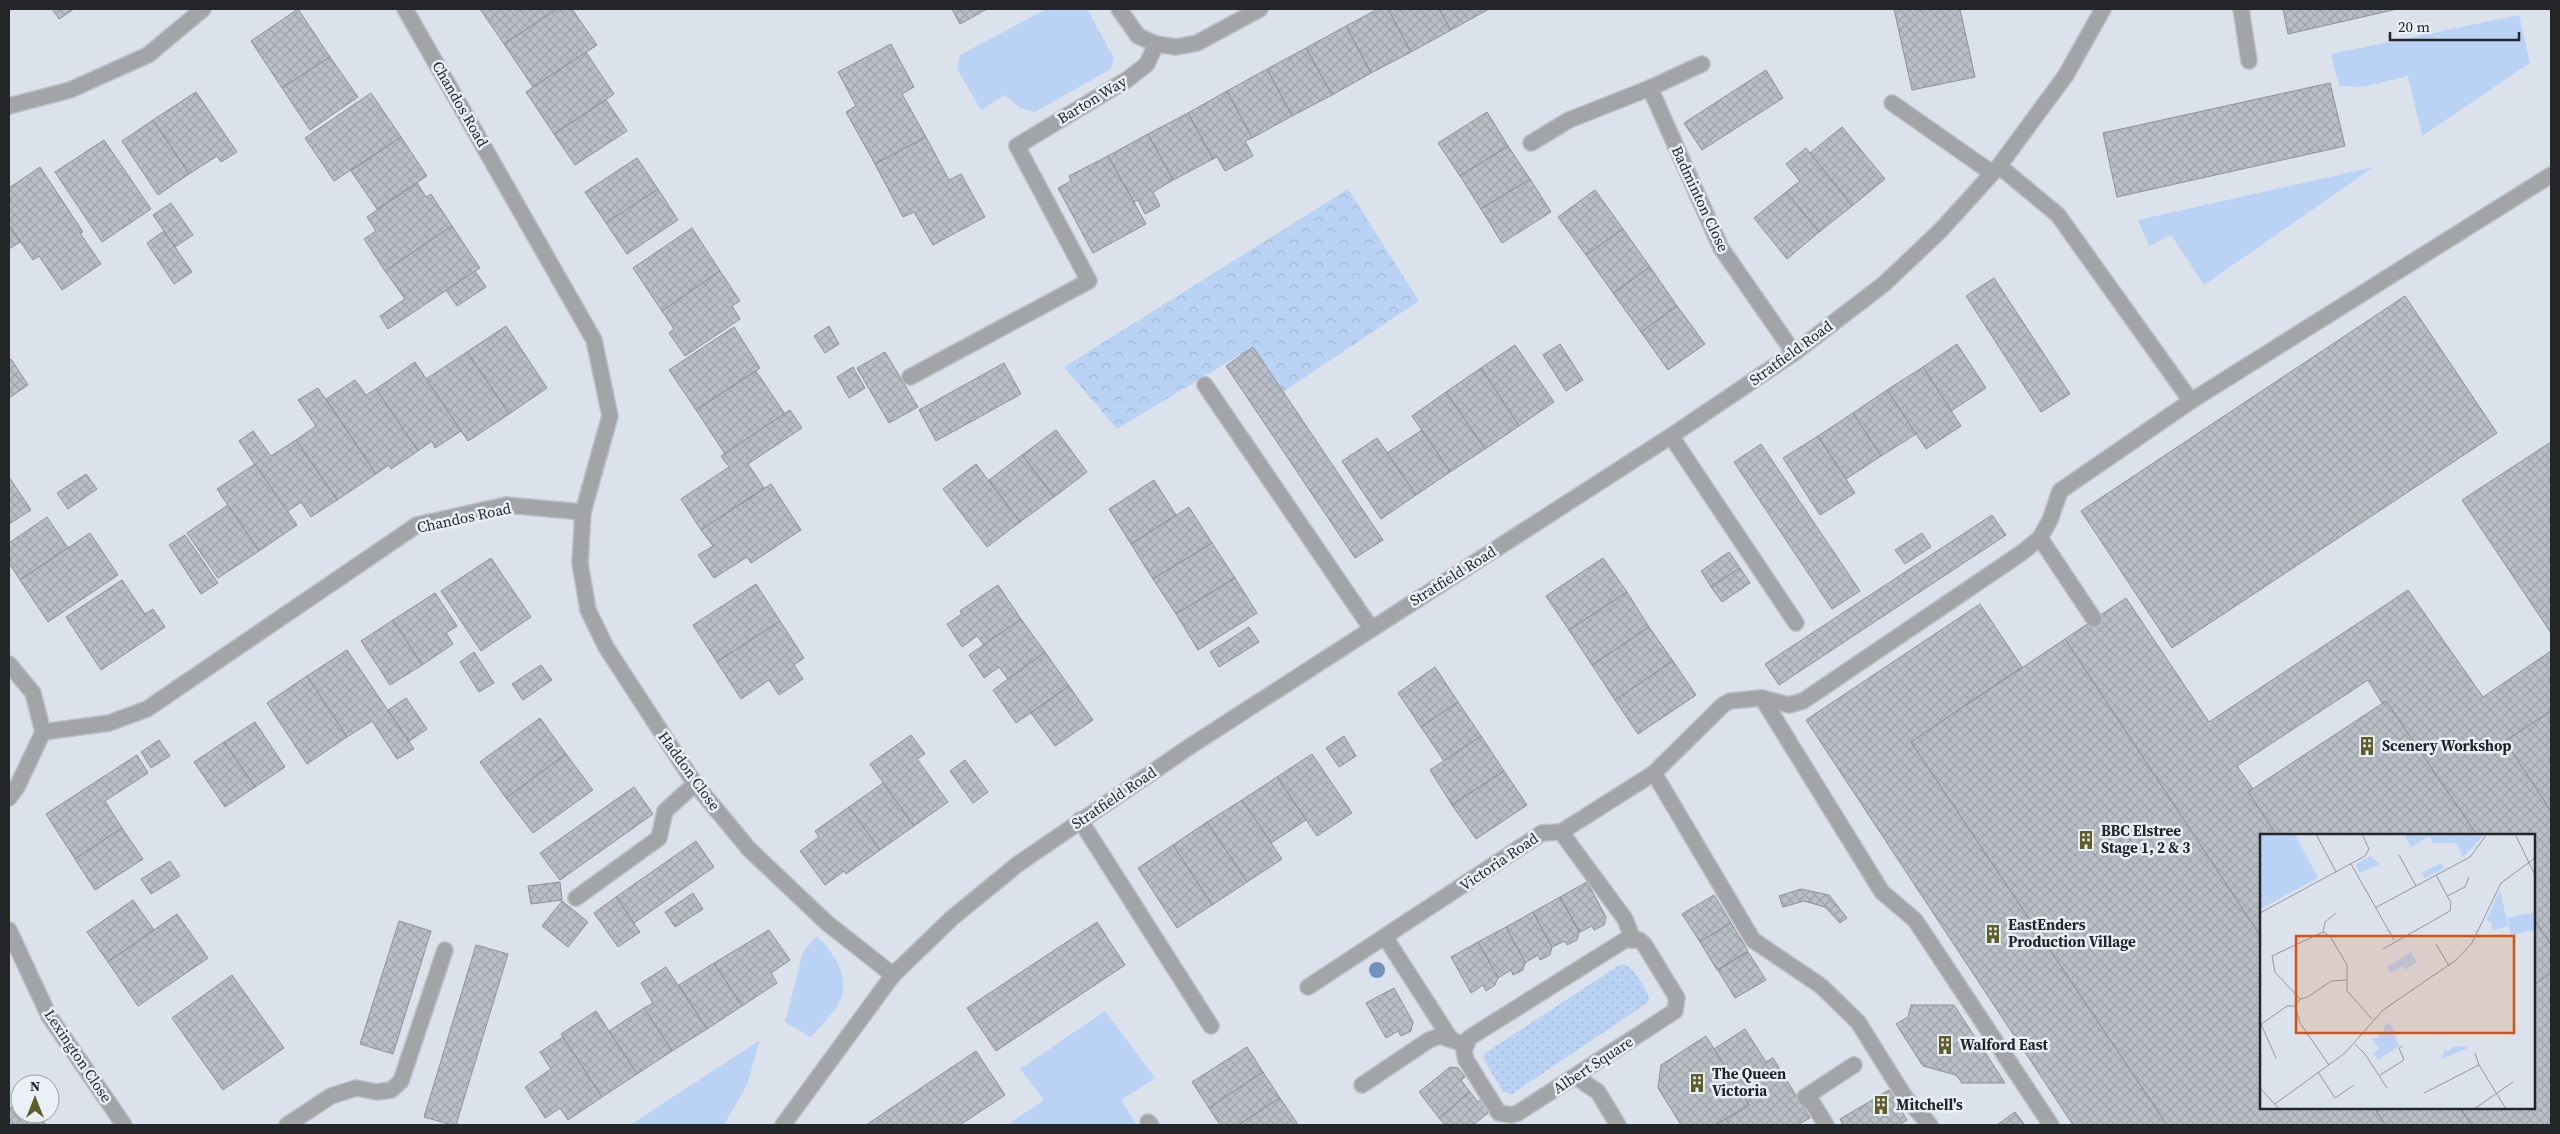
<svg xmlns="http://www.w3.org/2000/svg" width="2560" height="1134" font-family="'Source Serif 4',serif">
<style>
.grass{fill:#bad3f5}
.forest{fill:url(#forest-crowns)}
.park{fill:url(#park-dots)}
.building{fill:url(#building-cross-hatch);stroke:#8c9299}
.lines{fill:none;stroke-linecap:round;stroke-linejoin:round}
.service-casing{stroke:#bbc0c8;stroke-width:18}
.minor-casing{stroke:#bbc0c8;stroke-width:18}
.service{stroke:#a2a4a8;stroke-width:15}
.minor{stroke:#a2a4a8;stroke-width:15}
.tree{fill:#7292bb}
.labels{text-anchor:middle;stroke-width:5;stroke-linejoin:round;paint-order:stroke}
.street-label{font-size:15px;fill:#232528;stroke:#eaf0f8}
.poi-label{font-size:15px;font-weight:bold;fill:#232528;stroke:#eaf0f8;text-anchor:start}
.inset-road{fill:none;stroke:#92969d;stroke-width:1}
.view{fill:#d4540f;fill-opacity:0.15;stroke:#d4540f;stroke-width:2.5}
.inset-edge{fill:none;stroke:#232528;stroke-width:2.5}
</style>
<defs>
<pattern id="forest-crowns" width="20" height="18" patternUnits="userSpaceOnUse" patternTransform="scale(1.25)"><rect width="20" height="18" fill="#bad3f5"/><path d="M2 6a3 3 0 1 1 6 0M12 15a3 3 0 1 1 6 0" fill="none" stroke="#a0b5d2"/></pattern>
<pattern id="park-dots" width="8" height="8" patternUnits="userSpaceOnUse" patternTransform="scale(1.25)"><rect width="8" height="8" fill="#bad3f5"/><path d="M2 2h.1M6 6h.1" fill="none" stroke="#a0b5d2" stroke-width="1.8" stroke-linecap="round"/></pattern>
<pattern id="building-cross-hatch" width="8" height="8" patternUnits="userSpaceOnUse" patternTransform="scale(1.25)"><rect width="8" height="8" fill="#b9bfc7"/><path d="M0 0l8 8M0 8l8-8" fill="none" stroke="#9fa4ab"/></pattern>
</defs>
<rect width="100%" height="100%" fill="#dce2eb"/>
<!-- grass -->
<g class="grass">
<polygon points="1046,9 1087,9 1114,58 1111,69 1035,112 1020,108 1005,95 981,110 957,69 960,55"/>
<polygon points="2519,15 2530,63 2422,136 2408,76 2363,87 2339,86 2331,54"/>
<polygon points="2374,167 2204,285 2171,235 2149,246 2138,220"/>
<path d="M817,936C835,954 854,982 836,1008C829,1018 819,1028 810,1037L785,1022L803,952Z"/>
<polygon points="1105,1011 1155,1078 1121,1100 1137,1125 1007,1125 1044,1100 1020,1069"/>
<polygon points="760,1040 747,1085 724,1125 630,1125"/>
</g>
<!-- forest -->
<polygon class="forest" points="1348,189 1419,301 1283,392 1253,347 1117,429 1064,367"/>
<!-- park -->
<path class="park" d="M1621,964C1634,966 1645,987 1649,998L1647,1003L1512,1094L1503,1092L1483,1058L1485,1053Z"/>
<!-- building -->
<g class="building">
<polygon points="52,9 74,9 59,19"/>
<polygon points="298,9 330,57 282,88 251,41"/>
<polygon points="480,9 557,9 504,44"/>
<polygon points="557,9 572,9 597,45 533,87 504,44"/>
<polygon points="952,9 987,9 960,24"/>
<polygon points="1378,9 1388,9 1411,52 1371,73 1346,26"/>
<polygon points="1388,9 1439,9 1451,30 1411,52"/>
<polygon points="1439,9 1489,9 1451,30"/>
<polygon points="1894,9 1960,9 1975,77 1912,90"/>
<polygon points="2283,9 2397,9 2288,34"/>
<polygon points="1346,26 1371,73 1332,95 1306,48"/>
<polygon points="891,44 914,87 902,94 926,137 875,164 846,112 856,106 838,72"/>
<polygon points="1306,48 1332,95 1292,116 1267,69"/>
<polygon points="586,52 614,94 554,134 526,92"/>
<polygon points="330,57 358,97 310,130 282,88"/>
<polygon points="1267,69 1292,116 1252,138 1227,91"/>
<polygon points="1766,70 1783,98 1702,150 1684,123"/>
<polygon points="2330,83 2345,146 2117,197 2103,133"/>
<polygon points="1227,91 1252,138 1245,141 1253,156 1225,171 1217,157 1213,159 1188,113"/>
<polygon points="196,92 237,152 221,162 217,156 189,174 153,120"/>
<polygon points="371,93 401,137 334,181 305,138"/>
<polygon points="606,100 627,131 575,165 554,134"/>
<polygon points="1487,112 1508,146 1460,176 1438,143"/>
<polygon points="1188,113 1213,159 1173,180 1148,134"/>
<polygon points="153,120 189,174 158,195 122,141"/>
<polygon points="1842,127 1885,179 1852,206 1810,153"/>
<polygon points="1148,134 1173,180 1153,192 1160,206 1145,214 1138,200 1134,202 1108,156"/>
<polygon points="401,137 427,176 377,209 351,171"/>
<polygon points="926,137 949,180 961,174 985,217 933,245 914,212 903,217 875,164"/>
<polygon points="104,140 151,209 102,242 55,172"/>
<polygon points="1508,146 1530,179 1481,209 1460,176"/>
<polygon points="1806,148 1852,206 1819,232 1786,192 1800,181 1786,164"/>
<polygon points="1108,156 1146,224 1093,253 1058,188 1071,181 1069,176"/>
<polygon points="637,158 658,189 606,223 585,192"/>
<polygon points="40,167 83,232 80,233 101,264 62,290 39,256 33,260 9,225 9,188"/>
<polygon points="1530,179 1551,212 1502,243 1481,209"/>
<polygon points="417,183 426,197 431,194 452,226 385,271 364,239 376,231 367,217"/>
<polygon points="658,189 678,220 627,254 606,223"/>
<polygon points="1595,190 1623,229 1586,255 1558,217"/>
<polygon points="1786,192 1819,232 1787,259 1754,218"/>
<polygon points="171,203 193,235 175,247 153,215"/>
<polygon points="9,225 20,242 9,249"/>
<polygon points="452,226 480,268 388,329 380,316 405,299 385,271"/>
<polygon points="692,228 720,271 662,311 633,268"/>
<polygon points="1623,229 1650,267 1613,293 1586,255"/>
<polygon points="164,231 192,272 174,284 147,243"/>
<polygon points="1650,267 1677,306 1641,332 1613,293"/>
<polygon points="475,271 486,287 457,306 446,290"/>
<polygon points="720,271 740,301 732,306 740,319 685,356 669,333 674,329 662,311"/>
<polygon points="1994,278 2070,394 2041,412 1966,296"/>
<polygon points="2405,296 2497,433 2172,648 2081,511"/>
<polygon points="1677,306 1705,344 1668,370 1641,332"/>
<polygon points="506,326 547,388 509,414 467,352"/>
<polygon points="829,326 839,344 825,353 814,336"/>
<polygon points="734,327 760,368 696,410 669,370"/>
<polygon points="1560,344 1583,380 1566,391 1543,355"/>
<polygon points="1957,344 1986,388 1951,411 1923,367"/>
<polygon points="1515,345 1554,402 1519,426 1481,368"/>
<polygon points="1253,347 1383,540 1355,558 1226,366"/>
<polygon points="467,352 509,414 468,441 426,379"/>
<polygon points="885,352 918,407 889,423 857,368"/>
<polygon points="11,359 28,385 9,398 9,360"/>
<polygon points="415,362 461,431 435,448 432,441 418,451 376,389"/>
<polygon points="1004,363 1021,394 936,441 919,410"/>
<polygon points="853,367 865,388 849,398 837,377"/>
<polygon points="1923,367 1961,426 1926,449 1887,390"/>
<polygon points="1481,368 1519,426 1485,449 1446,392"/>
<polygon points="756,371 785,414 725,454 696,410"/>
<polygon points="355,380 366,395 376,389 418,451 391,469 389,465 376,474 326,399"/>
<polygon points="318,388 376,474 337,500 296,440 316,426 298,400"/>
<polygon points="1887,390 1916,434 1881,456 1853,413"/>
<polygon points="1446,392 1485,449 1450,472 1412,416"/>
<polygon points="790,410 802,428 748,464 764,488 701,530 681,499 729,467 721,456"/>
<polygon points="1853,413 1881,456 1846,479 1818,436"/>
<polygon points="1056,430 1087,472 1054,497 1022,455"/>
<polygon points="1422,430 1450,472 1416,495 1387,453"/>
<polygon points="253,431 271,456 296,440 337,500 311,517 301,502 287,512 239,441"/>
<polygon points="1818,436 1855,493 1820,515 1783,458"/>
<polygon points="1377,438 1416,495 1381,519 1342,461"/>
<polygon points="2551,442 2551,633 2462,500"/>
<polygon points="1761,444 1860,591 1832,609 1734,462"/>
<polygon points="1022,455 1054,497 1020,522 989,480"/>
<polygon points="255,464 297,525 259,551 217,489"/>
<polygon points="976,464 1020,522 987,547 943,489"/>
<polygon points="86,474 97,489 68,509 57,493"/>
<polygon points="9,477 31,510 9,524"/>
<polygon points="1154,480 1176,515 1131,544 1109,509"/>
<polygon points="771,484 801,530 751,563 747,557 714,578 698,555 713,546 701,530"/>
<polygon points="228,505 259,551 218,578 187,533"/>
<polygon points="1189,507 1212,543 1153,579 1131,544"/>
<polygon points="1992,515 2006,535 1779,685 1765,664"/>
<polygon points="47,517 68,548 20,580 9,563 9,543"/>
<polygon points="90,533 118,575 48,622 20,580"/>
<polygon points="1922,533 1931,547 1905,564 1895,550"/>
<polygon points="185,535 218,583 201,594 169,545"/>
<polygon points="1212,543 1235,578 1176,614 1153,579"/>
<polygon points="1729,552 1740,568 1711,587 1701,571"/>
<polygon points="491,558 531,617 481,651 441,591"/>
<polygon points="1603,558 1627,592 1569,630 1546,596"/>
<polygon points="1740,568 1750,583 1722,602 1711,587"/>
<polygon points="1235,578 1257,613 1198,650 1176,614"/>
<polygon points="122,580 145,614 153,609 165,627 101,670 66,617"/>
<polygon points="756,584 780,621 717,662 693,625"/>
<polygon points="998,585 1021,619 984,645 977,636 962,647 947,624 962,614 960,611"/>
<polygon points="2408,590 2483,697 2551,651 2551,711 2505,741 2551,811 2551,945 2534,919 2534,835 2477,835 2386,701 2382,703 2368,680 2237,766 2253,789 2248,792 2277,835 2261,835 2261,937 2065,639 2126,598 2209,722"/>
<polygon points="1627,592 1649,627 1592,665 1569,630"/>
<polygon points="435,593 457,626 446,633 453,644 422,665 393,620"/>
<polygon points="1980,604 2022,667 1911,742 2167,1125 2073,1125 1806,720"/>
<polygon points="1021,619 1045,652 1008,679 999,667 984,678 969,655"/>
<polygon points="393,620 422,665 390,685 361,641"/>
<polygon points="780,621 804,658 794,665 803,679 779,695 769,680 741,699 717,662"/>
<polygon points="1249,627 1259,642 1219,667 1210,652"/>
<polygon points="1649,627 1673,661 1615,700 1592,665"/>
<polygon points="2065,639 2261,937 2261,1108 2374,1108 2386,1125 2167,1125 1911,742"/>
<polygon points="347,650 414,749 397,759 372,721 347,737 307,676"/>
<polygon points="474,652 494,683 479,692 460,662"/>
<polygon points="1045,652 1069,686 1016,723 993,690"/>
<polygon points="1673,661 1696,695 1638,734 1615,700"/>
<polygon points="541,665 552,680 523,700 512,684"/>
<polygon points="1435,667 1458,702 1421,727 1398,693"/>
<polygon points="307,676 347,737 307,764 267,703"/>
<polygon points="1069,686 1093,720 1055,746 1031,713"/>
<polygon points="406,698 427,729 409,741 388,710"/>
<polygon points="2386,701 2477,835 2277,835 2248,792"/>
<polygon points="1458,702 1481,736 1444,761 1421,727"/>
<polygon points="2551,711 2551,811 2505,741"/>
<polygon points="540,718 566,754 506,798 480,762"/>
<polygon points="255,722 285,767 255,787 224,742"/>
<polygon points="911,735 925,754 917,759 948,802 914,826 870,764"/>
<polygon points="1344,736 1356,756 1339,767 1326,748"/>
<polygon points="1481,736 1504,771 1452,805 1430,770"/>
<polygon points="159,740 170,756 151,768 141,752"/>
<polygon points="224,742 255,787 225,807 194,762"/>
<polygon points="566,754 593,790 533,833 506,798"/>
<polygon points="1312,754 1352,813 1317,836 1277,777"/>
<polygon points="137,755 148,773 105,801 122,828 75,859 46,814"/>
<polygon points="965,760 988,792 973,803 950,771"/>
<polygon points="1504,771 1527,805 1476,839 1452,805"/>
<polygon points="1277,777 1306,820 1271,843 1242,800"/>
<polygon points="883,783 914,826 880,850 849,807"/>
<polygon points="634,787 653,814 560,880 540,853"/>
<polygon points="1242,800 1282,859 1247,882 1207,822"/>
<polygon points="849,807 880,850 846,874 844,871 825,885 800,851 819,837 815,831"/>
<polygon points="1207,822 1247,882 1212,905 1173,845"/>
<polygon points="122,828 143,859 95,890 75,859"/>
<polygon points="696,841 714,867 634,923 616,897"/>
<polygon points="1173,845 1212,905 1177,928 1138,868"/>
<polygon points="170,861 180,876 151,894 141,879"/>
<polygon points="560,882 562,900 531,904 528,886"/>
<polygon points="1587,882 1606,917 1604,925 1594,930 1592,926 1580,932 1560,897"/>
<polygon points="1801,889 1829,895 1847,918 1840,923 1825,907 1804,901 1783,907 1779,896"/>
<polygon points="693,893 703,909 675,927 665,912"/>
<polygon points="1714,895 1731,923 1700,942 1682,914"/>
<polygon points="616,897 640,932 618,947 594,913"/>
<polygon points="1560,897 1579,932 1577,940 1567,945 1565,941 1552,947 1533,912"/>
<polygon points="133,900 154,930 108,962 87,932"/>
<polygon points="562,901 588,922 568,947 542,926"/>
<polygon points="1533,912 1552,947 1550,955 1540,960 1538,955 1525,963 1506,927"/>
<polygon points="177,914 208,958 138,1006 108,962"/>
<polygon points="2534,919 2551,945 2551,973 2534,985"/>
<polygon points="399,921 431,931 393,1054 360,1044"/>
<polygon points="1097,922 1125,965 996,1051 967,1008"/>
<polygon points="1731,923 1748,951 1717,970 1700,942"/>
<polygon points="1506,927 1525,962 1523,970 1513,975 1511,970 1498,978 1478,942"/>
<polygon points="769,930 790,960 771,973 777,983 742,1006 714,963"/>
<polygon points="1478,942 1498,977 1495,985 1486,991 1483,985 1471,993 1451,957"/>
<polygon points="476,945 508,954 456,1125 452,1125 424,1117"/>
<polygon points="1748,952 1766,980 1735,998 1718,970"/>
<polygon points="714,963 742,1006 707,1029 679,985"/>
<polygon points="666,967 707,1029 672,1051 644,1008 653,1003 641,983"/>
<polygon points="2551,973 2551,1125 2472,1125 2460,1108 2534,1108 2534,985"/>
<polygon points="232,975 284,1048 223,1090 172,1018"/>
<polygon points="1394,988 1413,1022 1411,1031 1401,1036 1398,1031 1386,1038 1366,1003"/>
<polygon points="1911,1005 1954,1005 2005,1083 1962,1083 1956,1075 1923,1066 1896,1024 1908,1017"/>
<polygon points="644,1008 672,1051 637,1074 609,1031"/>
<polygon points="596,1011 637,1074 602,1097 561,1034"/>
<polygon points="1745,1029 1766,1062 1773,1058 1810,1118 1797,1125 1730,1125 1726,1119 1749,1105 1714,1049"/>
<polygon points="1706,1036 1749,1105 1715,1125 1681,1125 1658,1088 1661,1065"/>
<polygon points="563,1037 602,1097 568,1120 560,1108 545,1118 525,1087 551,1069 540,1052"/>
<polygon points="1247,1047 1263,1072 1209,1108 1192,1082"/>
<polygon points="976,1051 1005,1095 960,1125 866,1125"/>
<polygon points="1450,1067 1458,1068 1465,1077 1461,1080 1470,1092 1439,1118 1419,1092"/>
<polygon points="1263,1072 1280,1098 1238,1125 1220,1125 1209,1108"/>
<polygon points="1889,1090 1907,1120 1899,1125 1843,1125 1840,1119"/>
<polygon points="1470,1092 1478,1102 1482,1098 1488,1105 1488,1113 1473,1125 1445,1125 1439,1118"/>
<polygon points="1280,1098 1297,1123 1294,1125 1238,1125"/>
<polygon points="17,1103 20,1114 38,1114 46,1125 9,1125 9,1109"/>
<polygon points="2374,1108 2460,1108 2472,1125 2386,1125"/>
<polygon points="2015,1112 2025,1125 1997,1125"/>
<polygon points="1726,1119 1730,1125 1715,1125"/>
</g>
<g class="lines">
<!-- service casing -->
<g class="service-casing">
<g id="service">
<polyline points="2241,9 2249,61"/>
<polyline points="1892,103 1992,173"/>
<polyline points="1531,143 1569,120 1650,88 1702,64"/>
<polyline points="1999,166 2058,215 2191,401"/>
<polyline points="910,377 1089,281 1017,146"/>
<polyline points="1205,385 1371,628"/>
<polyline points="1671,436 1796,623"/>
<polyline points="2040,538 2094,619"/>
<polyline points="1654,773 1753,940 1821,986 1858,1022 1905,1097 1930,1125"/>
<polyline points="1080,820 1211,1026"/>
<polyline points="1561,832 1625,919 1633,940"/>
<polyline points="576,898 659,838 665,811 695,784"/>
<polyline points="1385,937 1450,1038"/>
<polygon points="1625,940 1639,940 1644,944 1677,998 1675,1011 1518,1113 1511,1115 1499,1113 1466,1060 1464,1051 1469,1038"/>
<polyline points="1308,987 1542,833 1561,832 1654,773 1723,705 1730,701 1762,698"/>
<polyline points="1576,1077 1598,1092 1618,1125"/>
<polyline points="1362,1085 1429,1040 1440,1036 1466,1045"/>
<polyline points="1148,1122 1151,1125"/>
<polyline points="287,1125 331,1096 356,1088 377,1092 391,1090 401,1081 445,950"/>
<polyline points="1826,1125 1813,1104 1805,1097 1854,1065"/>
<polyline points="2051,1125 1915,920 1882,892 1762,698 1789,705 1803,701 2020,554 2040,538 2050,520 2060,491 2191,401 2551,175"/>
</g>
</g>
<!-- minor casing -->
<g class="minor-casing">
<g id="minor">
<polyline points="405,9 594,340 610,416 583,512 580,563 588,610 606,647 695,784 749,849 827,923 893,975"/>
<polyline points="1119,9 1138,36 1156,44"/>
<polyline points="1650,88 1721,248 1794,353"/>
<polyline points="9,106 70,90 148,55 203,9"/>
<polyline points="1017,146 1128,79 1147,64 1156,44 1176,47 1197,43 1260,9"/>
<polyline points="9,664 33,693 43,732"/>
<polyline points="43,732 109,723 147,709 417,525 506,505 583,512"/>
<polyline points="9,798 17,787 43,732"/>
<polyline points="9,930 49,1016 124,1125"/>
<polyline points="783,1125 893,975 952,918 1018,864 1192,745 1671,436 1794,353 1884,284 1941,230 1999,166 2066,75 2103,9"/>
</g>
</g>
<!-- service -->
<use href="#service" class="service"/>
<!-- minor -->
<use href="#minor" class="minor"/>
</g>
<!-- trees -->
<circle class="tree" cx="1377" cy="970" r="8"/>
<!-- icons -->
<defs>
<g id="building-bare" transform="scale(1.5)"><path d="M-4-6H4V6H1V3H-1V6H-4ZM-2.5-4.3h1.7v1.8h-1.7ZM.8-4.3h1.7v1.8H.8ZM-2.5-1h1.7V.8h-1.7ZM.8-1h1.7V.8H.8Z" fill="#5f5d29" stroke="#eaf0f8" stroke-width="2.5" paint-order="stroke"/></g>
</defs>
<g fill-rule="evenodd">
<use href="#building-bare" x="2367" y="746"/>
<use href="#building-bare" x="2086" y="840"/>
<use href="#building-bare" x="1993" y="934"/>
<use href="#building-bare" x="1945" y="1045"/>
<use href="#building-bare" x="1697" y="1083"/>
<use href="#building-bare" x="1881" y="1105"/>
</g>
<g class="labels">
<!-- street labels -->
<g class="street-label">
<text transform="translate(1092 100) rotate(-31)" y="5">Barton Way</text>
<text transform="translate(460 104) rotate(60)" y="5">Chandos Road</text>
<text transform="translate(1700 199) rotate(65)" y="5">Badminton Close</text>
<text transform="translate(1791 353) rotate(-36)" y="5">Stratfield Road</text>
<text transform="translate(464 518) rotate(-12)" y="5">Chandos Road</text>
<text transform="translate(1453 576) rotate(-32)" y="5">Stratfield Road</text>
<text transform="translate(689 771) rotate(54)" y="5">Haddon Close</text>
<text transform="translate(1114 798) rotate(-34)" y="5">Stratfield Road</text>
<text transform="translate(1499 862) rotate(-34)" y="5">Victoria Road</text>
<text transform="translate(78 1056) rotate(56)" y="5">Lexington Close</text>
<text transform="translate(1593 1065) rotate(-33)" y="5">Albert Square</text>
</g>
<!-- poi labels -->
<g class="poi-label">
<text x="2382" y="751">Scenery Workshop</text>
<text x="2101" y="836">BBC Elstree<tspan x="2101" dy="17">Stage 1, 2 &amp; 3</tspan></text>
<text x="2008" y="930">EastEnders<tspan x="2008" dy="17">Production Village</tspan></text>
<text x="1960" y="1050">Walford East</text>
<text x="1712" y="1079">The Queen<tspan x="1712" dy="17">Victoria</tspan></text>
<text x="1896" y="1110">Mitchell's</text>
</g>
</g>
<!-- overview -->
<g transform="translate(2260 834)">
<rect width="275" height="275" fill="#dce2eb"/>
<path d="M110,22L120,30L99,39L96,30ZM181,29L184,34L165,44L162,39ZM240,56L248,92L233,96L231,88L226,86ZM275,78V96L251,101L247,84ZM130,188L139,212L118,226L113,219L119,215L112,205L119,203L118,201L125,196L123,193ZM207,212L208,214L181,225L185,215L187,218L193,213Z" fill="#bad3f5"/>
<path d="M151,118L157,128L145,136L143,132L131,139L127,133Z" fill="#bad3f5"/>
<path d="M0,0H35L58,44L0,75ZM144,0H225L203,23L196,9H173L170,2L151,13Z" fill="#bad3f5"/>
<path class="inset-road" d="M56,0L76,38M255,0L275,41M139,21L156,52M91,30L134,106M187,62L205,53L209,43M115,74L210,23L227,0M0,79L105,22L109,15L102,0M63,98L65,88L76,79M176,110L189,132M123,115L190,77L191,69L176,41M40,165L15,138L12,122L63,98L70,102L87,131V157L112,185M40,165L48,163L71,147L86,146M35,172L40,189L69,231M1,190L16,224M0,191L27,172H35L40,165M95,210L105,220L127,254M215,219L219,231L246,275M58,238L75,264L94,251M120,241L144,226L139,214L142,212M0,254L19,275M164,259L219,231M15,270L85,219L123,176L196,126L212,109L241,49L275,24M214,275L253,248"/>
<path class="view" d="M36,102H254V199H36Z"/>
<rect width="275" height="275" class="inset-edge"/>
</g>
<!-- border -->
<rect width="2560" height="1134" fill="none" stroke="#232528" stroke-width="20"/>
<!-- north arrow -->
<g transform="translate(35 1099)"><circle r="24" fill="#eaf0f8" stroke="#9a9fa5"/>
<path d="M0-4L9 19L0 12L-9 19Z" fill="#5f5d29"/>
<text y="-8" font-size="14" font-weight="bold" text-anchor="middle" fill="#232528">N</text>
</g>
<!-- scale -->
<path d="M2390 32v8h129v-8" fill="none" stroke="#232528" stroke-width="2.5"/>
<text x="2398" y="32" font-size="15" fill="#232528" stroke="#eaf0f8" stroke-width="4" paint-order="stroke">20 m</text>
</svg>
